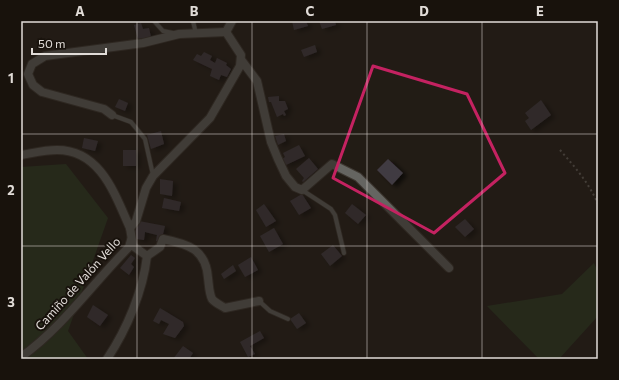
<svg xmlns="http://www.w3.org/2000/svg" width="619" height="380" font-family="Commissioner,sans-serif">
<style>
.green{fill:#2a3a21}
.building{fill:#403a42;filter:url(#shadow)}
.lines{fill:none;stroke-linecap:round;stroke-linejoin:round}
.lane-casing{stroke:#3d3730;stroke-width:5.5}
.street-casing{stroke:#3d3730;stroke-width:10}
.path{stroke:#6c6761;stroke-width:2;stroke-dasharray:2 3;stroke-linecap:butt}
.lane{stroke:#656561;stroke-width:4}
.street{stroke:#656561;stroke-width:8}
.marked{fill:none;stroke:#c42261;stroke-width:3;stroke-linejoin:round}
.grid{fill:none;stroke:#e1dcd8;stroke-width:1;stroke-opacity:0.55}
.labels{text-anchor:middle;stroke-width:4;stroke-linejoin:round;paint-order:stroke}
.street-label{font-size:12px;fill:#e1dcd8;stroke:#18120c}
.neatline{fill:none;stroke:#e1dcd8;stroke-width:1.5}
.grid-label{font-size:13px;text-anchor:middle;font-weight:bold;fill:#e1dcd8}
</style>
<defs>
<filter id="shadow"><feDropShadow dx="4.5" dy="2.5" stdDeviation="2" flood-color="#0009"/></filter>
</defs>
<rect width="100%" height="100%" fill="#221c15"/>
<!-- green -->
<g class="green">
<polygon points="66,164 108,218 68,331 88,359 21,359 21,167"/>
<polygon points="594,263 598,272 598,316 559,359 539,359 487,306 562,294"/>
</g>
<!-- building -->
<g class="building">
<polygon points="292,21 306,21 308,26 294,30"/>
<polygon points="319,21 335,21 336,25 322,29"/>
<polygon points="141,23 143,29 149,28 151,37 138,39 134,25"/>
<polygon points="315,45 317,52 304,57 301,50"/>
<polygon points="204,52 212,56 210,60 215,63 217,58 227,63 226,65 231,69 227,77 221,75 219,80 210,76 212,69 193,60 197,54 201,56"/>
<polygon points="279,96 279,101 285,101 288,109 284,111 286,115 284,116 283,114 277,117 271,102 269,102 268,97"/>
<polygon points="119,99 128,103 125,111 115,107"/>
<polygon points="541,100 551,115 531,130 525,121 529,118 525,113"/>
<polygon points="161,131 164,144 151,149 147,135"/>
<polygon points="284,134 286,141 278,145 275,136"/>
<polygon points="84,138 98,141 95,151 82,148"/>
<polygon points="299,145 305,156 286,165 282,159 285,157 283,153"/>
<rect x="123" y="150" width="13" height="16"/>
<polygon points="309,158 318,169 303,182 302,181 304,178 296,169"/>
<polygon points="388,159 403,173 392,185 377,170"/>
<polygon points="160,179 173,181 172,196 160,194"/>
<polygon points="302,194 311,208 299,215 290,201"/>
<polygon points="164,198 181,202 179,211 162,208"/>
<polygon points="264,204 276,221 266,227 256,210"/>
<polygon points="352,204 366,215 358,224 345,213"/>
<polygon points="465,219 474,229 465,237 455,227"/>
<polygon points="139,221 165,226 161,242 156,241 157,235 145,232 144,240 136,239 135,232"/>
<polygon points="274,228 283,244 269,252 260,236"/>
<polygon points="333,245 342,256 330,266 321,254"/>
<polygon points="131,255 135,258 131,264 134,267 129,275 120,268"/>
<polygon points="251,257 258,270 245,277 238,265"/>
<polygon points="233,265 236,271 224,279 221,274"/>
<polygon points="93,305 108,315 100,326 87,317"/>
<polygon points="160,308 183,322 184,326 175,338 163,334 169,324 161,320 159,324 153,321"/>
<polygon points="299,313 306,323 297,329 290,319"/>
<polygon points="260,331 264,338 250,346 255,354 248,357 240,342"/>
<polygon points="183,346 193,353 189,359 173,359"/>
</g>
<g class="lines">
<!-- lane casing -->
<g class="lane-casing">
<g id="lane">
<polyline points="154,21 163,31 173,33"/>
<polyline points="193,21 196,34"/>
<polyline points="112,115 131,122 145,139 153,175"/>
<polyline points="302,190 331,209 335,215 344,253"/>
<polyline points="259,301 270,311 288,319"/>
</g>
</g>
<!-- street casing -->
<g class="street-casing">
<g id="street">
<polyline points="242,61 257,81 271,142 278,159 286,176 295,187 302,190 332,164 358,177 449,268"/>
<polyline points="112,115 104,109 42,92 33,85 28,74 32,64 45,56 143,43 179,34 226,32"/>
<path d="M21,155C33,153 45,150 57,150C101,150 115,195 130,228"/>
<path d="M147,256L160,247L163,239C188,244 206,249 208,278C209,285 209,293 212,299C215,303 222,306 225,308L259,301"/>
<path d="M21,357C63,327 93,283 129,247L131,240"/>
<path d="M107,359C127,329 143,291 147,256L133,246L130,228L136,221L146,188L153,176L210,118L240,66L241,55L226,32L232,21"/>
</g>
</g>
<!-- path -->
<path class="path" d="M560,150C575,167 589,183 598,204"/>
<!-- lane -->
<use href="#lane" class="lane"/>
<!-- street -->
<use href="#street" class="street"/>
</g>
<!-- marked area -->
<path d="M0 0H619V380H0ZM373,66L467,94L505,173L434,233L333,178Z" fill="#221c15" fill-opacity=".55" fill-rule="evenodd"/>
<path class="marked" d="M373,66L467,94L505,173L434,233L333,178Z"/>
<!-- grid -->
<path class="grid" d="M137,21V359M252,21V359M367,21V359M482,21V359M21,134H598M21,246H598"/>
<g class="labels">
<!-- street labels -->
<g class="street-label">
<text transform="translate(78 284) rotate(-48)" y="4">Camiño de Valón Vello</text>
</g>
</g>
<!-- border -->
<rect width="619" height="380" fill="none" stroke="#18120c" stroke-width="44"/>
<!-- scale -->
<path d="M32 48v6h74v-6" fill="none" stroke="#e1dcd8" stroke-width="2"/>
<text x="38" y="48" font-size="12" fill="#e1dcd8" stroke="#18120c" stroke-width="3" paint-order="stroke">50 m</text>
<rect x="22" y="22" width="575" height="336" class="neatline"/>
<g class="grid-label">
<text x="80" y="16">A</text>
<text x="194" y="16">B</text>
<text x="310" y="16">C</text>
<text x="424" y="16">D</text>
<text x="540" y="16">E</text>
<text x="11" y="83">1</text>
<text x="11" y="195">2</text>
<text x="11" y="307">3</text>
</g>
</svg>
